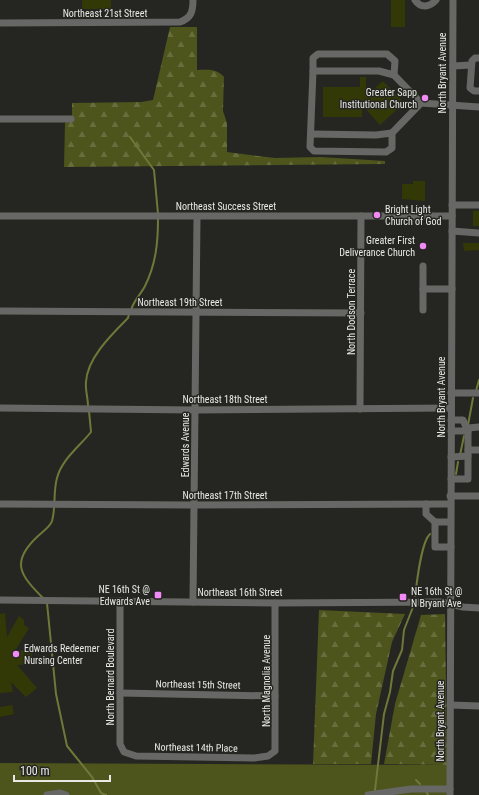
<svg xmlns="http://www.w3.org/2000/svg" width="479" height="795" font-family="'Roboto Condensed',sans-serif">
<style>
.forest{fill:url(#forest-firs)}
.green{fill:#4d541c}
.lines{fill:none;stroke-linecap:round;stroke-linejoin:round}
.stream{stroke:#6f7839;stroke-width:2}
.building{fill:#333906}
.minor{stroke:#676865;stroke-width:7}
.poi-dot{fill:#f18af4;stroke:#252621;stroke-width:1.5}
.labels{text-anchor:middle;stroke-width:3;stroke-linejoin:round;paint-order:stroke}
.street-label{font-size:10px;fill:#e8e9e5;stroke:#252621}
.poi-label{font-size:10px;fill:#e8e9e5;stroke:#252621;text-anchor:end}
</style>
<defs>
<pattern id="forest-firs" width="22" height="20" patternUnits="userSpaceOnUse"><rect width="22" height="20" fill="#4d541c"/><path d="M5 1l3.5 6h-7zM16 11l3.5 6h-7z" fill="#676d3d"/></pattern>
</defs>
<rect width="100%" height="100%" fill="#252621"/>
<!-- forest -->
<g class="forest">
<path d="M170,27H197V70C208,70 216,68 224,77L223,111L227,123V152L275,158L320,157L385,161V164L64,167L65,123L72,115V103L141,102L153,100Z"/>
<polygon points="319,610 405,614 392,642 376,714 371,764 313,764"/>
<polygon points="445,614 447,765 384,764 395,704 421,615"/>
</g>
<!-- green -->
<polygon class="green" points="0,763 447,765 447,795 0,795"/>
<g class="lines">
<!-- stream -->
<g class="stream">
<polyline points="130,137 154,170 158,214"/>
<path d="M131,310C134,300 141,294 145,286C156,264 158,242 158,219"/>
<polyline points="476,391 479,380"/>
<path d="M88,406C88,398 85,389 86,382C87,358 112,334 128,318L129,314"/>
<polyline points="468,425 473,398"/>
<polyline points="460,455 464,436"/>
<polyline points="456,474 458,462"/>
<path d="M415,596C417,582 421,542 430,534"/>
<path d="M43,598C20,575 10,562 38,536C42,532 50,527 52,521C56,507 53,492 57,478C62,459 79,447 91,432L89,411"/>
<polyline points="47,603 56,694 67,746 92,777 101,793 106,795"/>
<polyline points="416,780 420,784"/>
<polyline points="375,790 384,714 390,692 393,671 402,650 404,630 413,607"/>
<polyline points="426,791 428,795"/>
</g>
</g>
<!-- building -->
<g class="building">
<rect x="82" y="0" width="29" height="9"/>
<rect x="391" y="0" width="14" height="27"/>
<polygon points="360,77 366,77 366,96 383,81 404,103 380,125 362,105 362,117 323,117 323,87 360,87"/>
<polygon points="413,181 425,181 425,201 402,199 402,184 413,184"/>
<rect x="473" y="211" width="6" height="15"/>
<polygon points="463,243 479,243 479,250 464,251"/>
<polygon points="5,613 7,637 19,616 24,620 24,625 29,628 15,651 31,650 33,664 17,665 37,688 26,697 11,682 13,692 0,693 0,614"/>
<polygon points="12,705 14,714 0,717 0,707"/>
</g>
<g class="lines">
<!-- minor -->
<g class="minor">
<path d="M415,0C421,9 430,7 436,0"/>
<path d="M0,23L180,22C191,18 193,12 193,0"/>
<polyline points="479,58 475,58 472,61 470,88 474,91 479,91"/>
<polyline points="453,66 471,65"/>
<polyline points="313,71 313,58 318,54 387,54 395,61 394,75"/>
<polyline points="421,103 392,133 392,148 386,152 314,151 310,147 313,71 379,71 394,75 421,103 479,107"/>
<polyline points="0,119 71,119"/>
<polyline points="311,134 376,135 392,133"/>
<polyline points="452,205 479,205"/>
<polyline points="0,216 452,216"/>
<polyline points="452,231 479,233"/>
<polyline points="423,289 452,289"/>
<polyline points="423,310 423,266"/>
<polyline points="0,311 361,313"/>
<polyline points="451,393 479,393"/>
<polyline points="0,408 195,410 451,408"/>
<polyline points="360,409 361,216"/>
<polyline points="468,428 479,427"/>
<polyline points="451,431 468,431 463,420 451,420"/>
<polyline points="468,450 479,450"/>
<polyline points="451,457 468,456"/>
<polyline points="451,479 468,479 468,431"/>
<polyline points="450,496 479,496"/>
<polyline points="0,504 194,505 450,504"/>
<polyline points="426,504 426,514 435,522 435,547 451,547"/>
<polyline points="435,522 450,522"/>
<polyline points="0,600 275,603 441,602 463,607 479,608"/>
<polyline points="120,601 120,744 124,752 136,756 254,758 268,756 275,751 275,603"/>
<polyline points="193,602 197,217"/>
<polyline points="120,693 275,696"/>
<polyline points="450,705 479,706"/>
<polyline points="47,795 60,793 66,795"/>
<polyline points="368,795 411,789 450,789"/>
<polyline points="450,795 453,0"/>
</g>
</g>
<!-- markers -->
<g class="poi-dot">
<circle cx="425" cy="98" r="4"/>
<circle cx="377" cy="215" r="4"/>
<circle cx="423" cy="246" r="4"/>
<rect x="154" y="591" width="8" height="8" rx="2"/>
<rect x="399" y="593" width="8" height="8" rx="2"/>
<circle cx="16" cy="654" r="4"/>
</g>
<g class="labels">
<!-- street labels -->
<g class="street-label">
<text x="105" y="17">Northeast 21st Street</text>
<text transform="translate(442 73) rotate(-90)" y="4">North Bryant Avenue</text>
<text x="226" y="210">Northeast Success Street</text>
<text x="180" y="306">Northeast 19th Street</text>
<text transform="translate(351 312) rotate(-90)" y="4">North Dodson Terrace</text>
<text transform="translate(441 397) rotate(-90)" y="4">North Bryant Avenue</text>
<text x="225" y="403">Northeast 18th Street</text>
<text transform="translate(185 445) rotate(-90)" y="4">Edwards Avenue</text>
<text x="225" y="499">Northeast 17th Street</text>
<text x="240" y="596">Northeast 16th Street</text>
<text transform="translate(110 677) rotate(-90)" y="4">North Bernard Boulevard</text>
<text transform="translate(266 681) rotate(-90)" y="4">North Magnolia Avenue</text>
<text transform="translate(198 684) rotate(1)" y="4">Northeast 15th Street</text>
<text transform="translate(440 721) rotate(-90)" y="4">North Bryant Avenue</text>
<text transform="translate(196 747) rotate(1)" y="4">Northeast 14th Place</text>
</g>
<!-- poi labels -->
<g class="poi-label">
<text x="417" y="96">Greater Sapp<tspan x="417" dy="12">Institutional Church</tspan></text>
<text x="385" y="213" text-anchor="start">Bright Light<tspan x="385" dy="12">Church of God</tspan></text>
<text x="415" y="244">Greater First<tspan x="415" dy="12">Deliverance Church</tspan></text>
<text x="150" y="593">NE 16th St @<tspan x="150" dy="12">Edwards Ave</tspan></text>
<text x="411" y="595" text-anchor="start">NE 16th St @<tspan x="411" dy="12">N Bryant Ave</tspan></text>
<text x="24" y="652" text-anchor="start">Edwards Redeemer<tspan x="24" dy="12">Nursing Center</tspan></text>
</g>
</g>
<!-- scale -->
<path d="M14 775v6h96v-6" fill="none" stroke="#e8e9e5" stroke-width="2"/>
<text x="20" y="775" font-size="12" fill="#e8e9e5" stroke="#252621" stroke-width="3" paint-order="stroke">100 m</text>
</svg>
